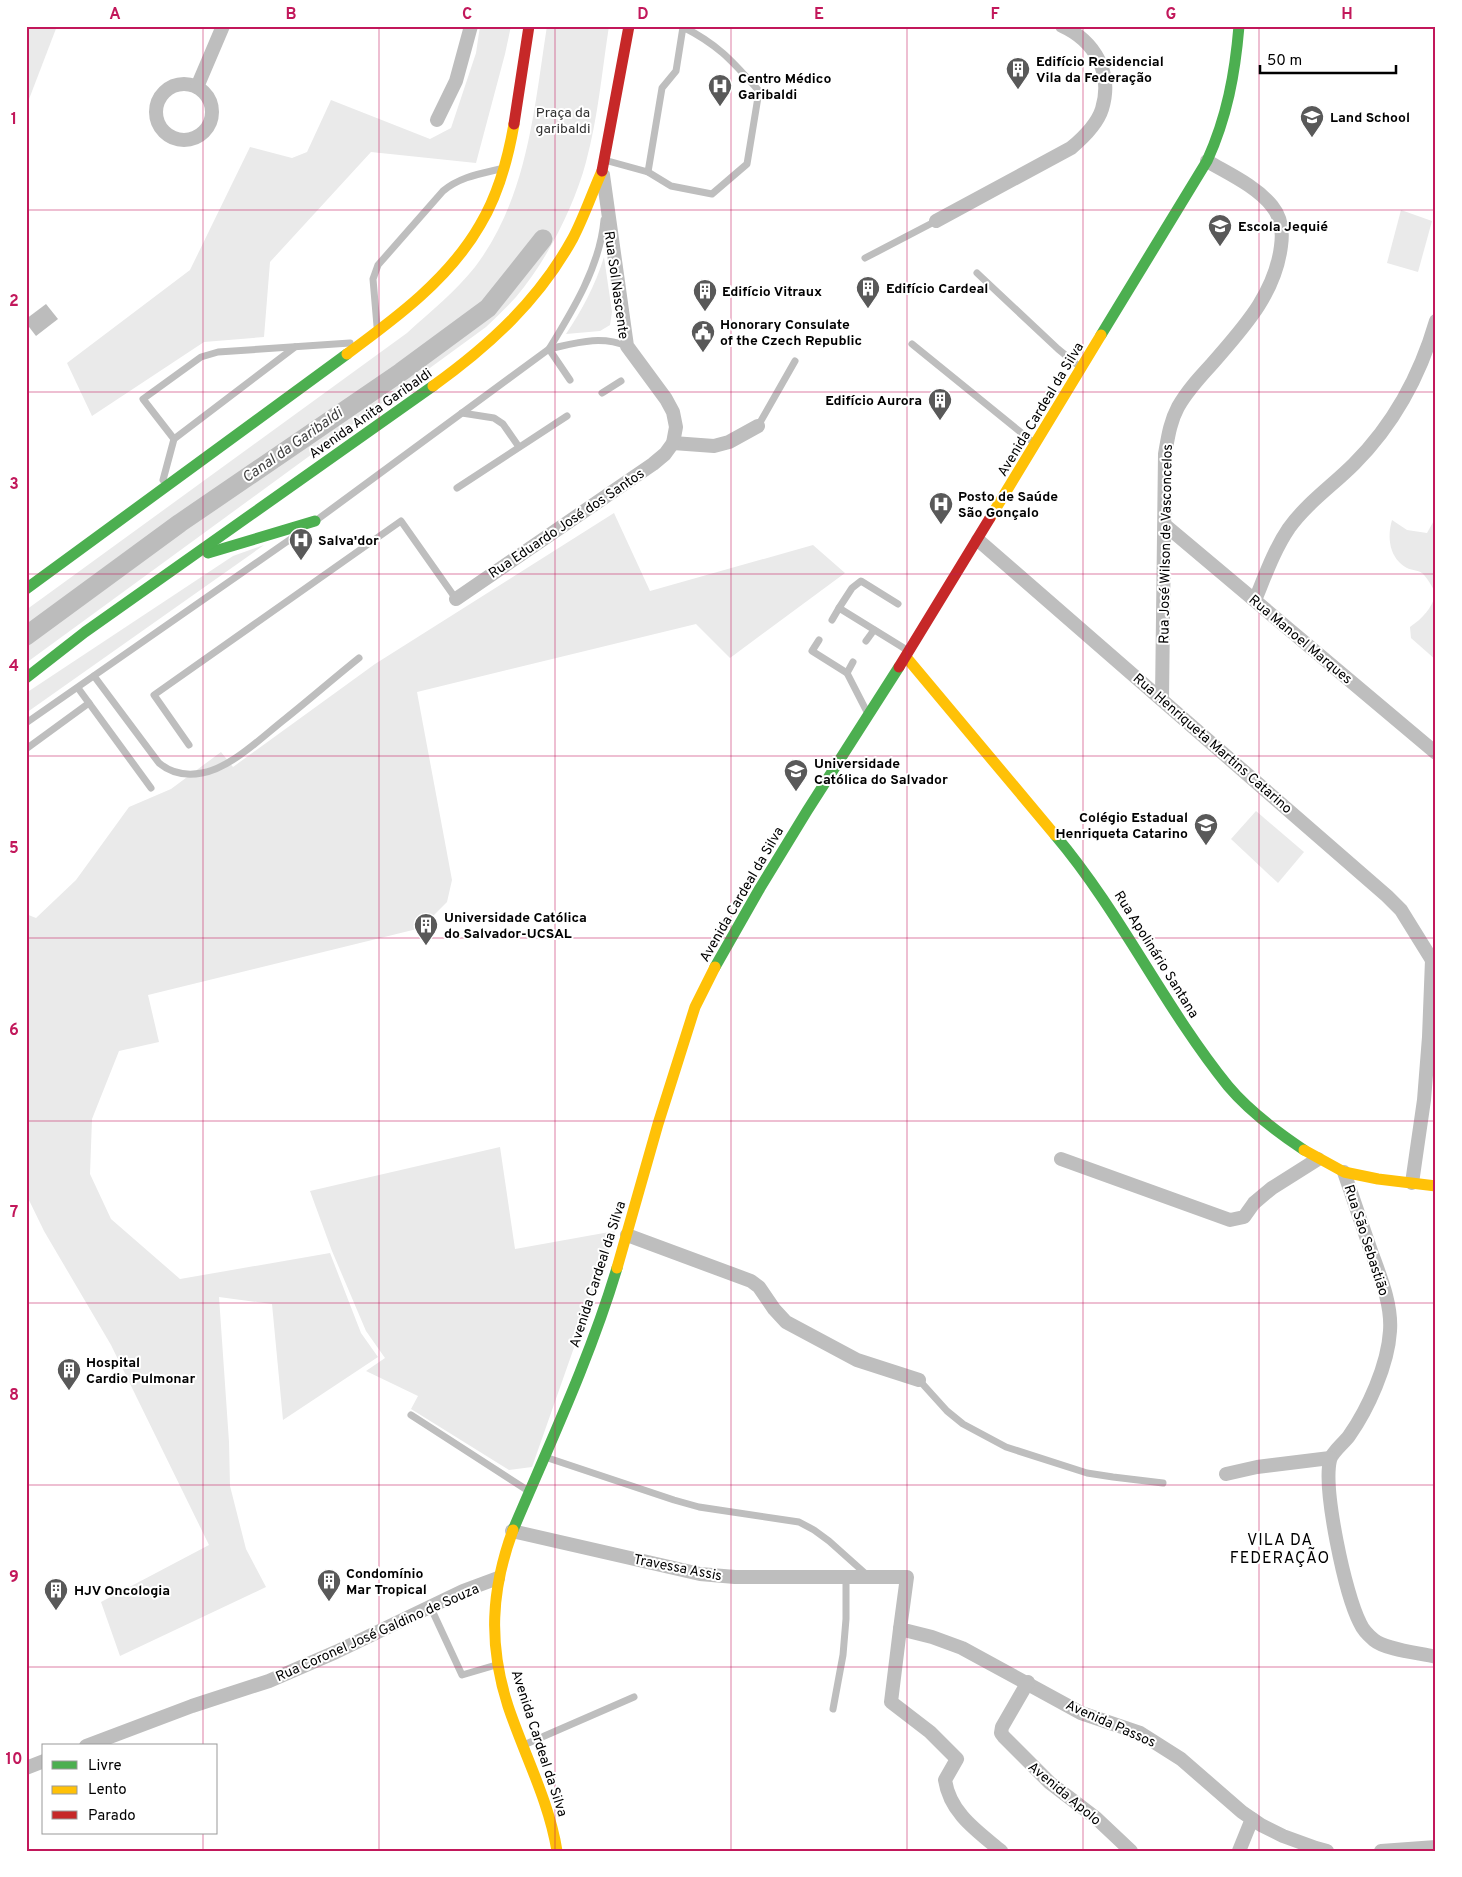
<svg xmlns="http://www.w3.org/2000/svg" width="1462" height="1877" font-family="Overpass,sans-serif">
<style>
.green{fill:#eaeaea}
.water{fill:#bcbcbc}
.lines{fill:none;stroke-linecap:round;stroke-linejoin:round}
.canal{stroke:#bcbcbc;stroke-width:19}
.lane{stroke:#bebebe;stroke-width:7}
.street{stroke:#bebebe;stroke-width:14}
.fast{stroke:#4caf50;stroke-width:11}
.slow{stroke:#ffc107;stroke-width:11}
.jam{stroke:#c62828;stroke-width:11}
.grid{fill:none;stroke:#c2185b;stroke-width:1;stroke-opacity:0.55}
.labels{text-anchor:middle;stroke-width:4;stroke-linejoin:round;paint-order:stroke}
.poi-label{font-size:14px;font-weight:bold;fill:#000;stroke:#fff;text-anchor:start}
.park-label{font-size:14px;fill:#2f2f2f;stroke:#fff}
.street-label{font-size:14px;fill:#000;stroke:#fff}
.water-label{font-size:15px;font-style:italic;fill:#404040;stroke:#fff}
.quarter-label{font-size:16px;letter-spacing:1px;fill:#000;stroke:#fff}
.neatline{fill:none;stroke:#c2185b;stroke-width:2}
.grid-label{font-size:16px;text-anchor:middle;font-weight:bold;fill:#c2185b}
</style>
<rect width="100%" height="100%" fill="#fff"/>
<!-- green -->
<g class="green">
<polygon points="26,26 57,26 26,107"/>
<polygon points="480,26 511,26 505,54 476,163 371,152 270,262 264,337 204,342 92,416 67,363 190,270 250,147 292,158 307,152 331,100 430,139 451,128 476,53"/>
<path d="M547,26H609C602,71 598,118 586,162C574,207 546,262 516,297C506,308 496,317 486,327L26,663V610L407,333C430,312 456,291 475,267C528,197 534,109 547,26Z"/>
<polygon points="1401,210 1432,221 1418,272 1387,263"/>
<path d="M604,257L612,312L610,325L600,331L566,334C582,310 595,286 604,257Z"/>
<polygon points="614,513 650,591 813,545 845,573 730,658 696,624 417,692 452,880 447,902 421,928 148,995 159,1042 119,1051 92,1119 90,1174 111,1219 180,1279 330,1253 361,1333 378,1357 283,1420 272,1304 219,1297 229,1442 230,1486 246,1549 266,1587 120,1656 101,1602 209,1545 111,1345 44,1231 26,1194 26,914 36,918 76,880 129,807 171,789 221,752 233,767 375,664"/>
<path d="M1436,517V593C1432,587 1427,577 1422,573C1418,570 1411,570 1407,568C1389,558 1387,537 1392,520L1407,530L1427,533Z"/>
<polygon points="264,545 26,713 26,693 233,556"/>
<path d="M1436,594V660L1411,638L1410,627C1423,618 1431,609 1436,594Z"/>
<polygon points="1256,811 1304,852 1278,883 1231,839"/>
<polygon points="500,1147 515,1249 615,1231 532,1467 509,1470 411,1409 418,1396 366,1371 385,1358 366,1331 332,1251 310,1191"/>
</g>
<!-- water -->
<polygon class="water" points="46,304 58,319 36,336 26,323 26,319"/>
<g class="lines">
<!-- canal -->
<polyline class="canal" points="26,636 180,523 401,372 488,308 543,239"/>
<!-- lane -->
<g class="lane">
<path d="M683,26V27C719,45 733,62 759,91L747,164L712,194L671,186L648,172L662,88L676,71L683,27"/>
<polyline points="608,161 648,172"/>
<polyline points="865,258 936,221"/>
<polyline points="977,273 1058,349 1080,367"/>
<path d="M377,326L373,279L378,265L443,191C460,177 479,174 500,169"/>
<polyline points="912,344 1034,443"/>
<path d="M570,380L549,349C573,310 600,266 604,220"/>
<polyline points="602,393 621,381"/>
<polyline points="462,413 494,418 503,424 519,447"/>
<polyline points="758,426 795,361"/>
<polyline points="174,439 143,399 201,357 218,352 350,343"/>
<polyline points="163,480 174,439 295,347"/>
<polyline points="457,488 567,416"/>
<path d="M318,519L549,349C576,343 600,335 627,346"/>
<polyline points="839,608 852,588 861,581 898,604"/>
<polyline points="832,620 839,608 907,650"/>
<polyline points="819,640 812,651 847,673 867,712"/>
<polyline points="866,641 874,630"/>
<polyline points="847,673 853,662"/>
<path d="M94,676L159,763C171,773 186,776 202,773C231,768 262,737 285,719C310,699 334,678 359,658"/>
<polyline points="78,688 151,788"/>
<polyline points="26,723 295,536"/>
<polyline points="189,745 154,695 401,521 456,599"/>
<polyline points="26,749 89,703"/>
<polyline points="919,1380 947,1411 963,1424 1006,1447 1087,1473 1113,1477 1163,1483"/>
<polyline points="411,1415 527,1490"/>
<polyline points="545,1457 674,1500 699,1507 799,1522 814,1530 829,1541 867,1575"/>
<polyline points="430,1606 462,1675 496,1665"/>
<polyline points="833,1709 843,1655 846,1619 846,1577"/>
<polyline points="526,1744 634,1697"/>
</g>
<!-- street -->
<g class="street">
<circle cx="184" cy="112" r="28"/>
<polyline points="197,87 223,26"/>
<polyline points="437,120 456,81 471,26"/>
<path d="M936,221L1071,148C1083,138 1097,125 1102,109C1113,73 1095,41 1062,26"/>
<polyline points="673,443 714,446 729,442 758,426"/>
<polyline points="1165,525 1436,753"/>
<polyline points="978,540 1387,896 1401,910 1432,960"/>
<polyline points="456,599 653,464 665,454 673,443 676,427 673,412 666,399 627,346 603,175"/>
<path d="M1255,600C1265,576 1274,550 1289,528C1307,503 1332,486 1354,464C1394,424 1420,376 1436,321"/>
<path d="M1162,699L1165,454C1168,437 1170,422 1178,407C1187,391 1199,378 1211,365C1242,329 1275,295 1281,246C1283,232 1281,217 1272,206C1256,186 1229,174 1207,161"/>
<polyline points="1061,1159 1230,1220 1244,1217 1254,1203 1272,1188 1318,1159"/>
<path d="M1344,1172C1353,1198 1362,1224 1371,1251C1380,1276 1392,1304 1390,1331C1388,1365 1368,1409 1349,1436C1344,1443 1332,1452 1330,1460C1323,1490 1345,1594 1360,1623C1363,1630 1368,1635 1374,1640C1386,1650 1420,1653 1436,1657"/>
<polyline points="1412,1183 1424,1100 1429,1037 1432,960"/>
<polyline points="627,1235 751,1281 759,1287 774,1309 786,1322 857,1360 919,1380"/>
<polyline points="1226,1474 1257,1467 1330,1458"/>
<polyline points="512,1531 700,1574 735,1577 907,1577 900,1629 932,1637 962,1648 1081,1713 1140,1733 1181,1759 1242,1812 1261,1825 1283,1836 1316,1848 1327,1851"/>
<path d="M900,1629L891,1702L930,1732L957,1759L945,1780C950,1813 977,1831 1001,1851"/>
<polyline points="1028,1682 1002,1727 1001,1733 1004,1737 1050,1783 1096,1818 1131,1851"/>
<polyline points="86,1746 192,1706 269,1681 336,1652 463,1591 498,1578"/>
<polyline points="26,1768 44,1761"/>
<polyline points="1239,1851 1252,1819"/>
<polyline points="1381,1851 1436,1847"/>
</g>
<!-- fast -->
<g class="fast">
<path d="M1101,335L1207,161C1227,117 1235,74 1239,26"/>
<polyline points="208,553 315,521"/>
<polyline points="26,589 347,354"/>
<polyline points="26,678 85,632 433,386"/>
<path d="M1055,835C1121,913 1164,1007 1228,1086C1249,1111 1277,1132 1304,1150"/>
<polyline points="715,967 760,888 807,811 899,667"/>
<path d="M513,1530C550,1443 590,1358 617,1268"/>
</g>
<!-- slow -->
<g class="slow">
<path d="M347,354C396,318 449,279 480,225C498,195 508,159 514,124"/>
<path d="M433,386C490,345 539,300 573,238C584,217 592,193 602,171"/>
<polyline points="990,518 1101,335"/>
<polyline points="906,657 1055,835"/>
<polyline points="1304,1150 1344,1172 1378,1179 1436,1186"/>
<polyline points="617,1268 658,1124 695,1007 715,967"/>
<path d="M513,1530C491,1590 488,1644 508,1706C524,1754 549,1801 557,1851"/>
</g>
<!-- jam -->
<g class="jam">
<polyline points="514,124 529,26"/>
<polyline points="602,171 629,26"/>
<polyline points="899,667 990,518"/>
</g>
</g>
<!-- grid -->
<path class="grid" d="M203,26V1746M379,26V1851M555,26V1851M731,26V1851M907,26V1851M1083,26V1851M1259,26V1851M26,210H1436M26,392H1436M26,574H1436M26,756H1436M26,938H1436M26,1121H1436M26,1303H1436M26,1485H1436M26,1667H1436M203,1833V1851"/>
<!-- icons -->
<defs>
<g id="building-pin" transform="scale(1.25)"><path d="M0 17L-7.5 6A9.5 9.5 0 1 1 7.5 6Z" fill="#595959" stroke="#fff"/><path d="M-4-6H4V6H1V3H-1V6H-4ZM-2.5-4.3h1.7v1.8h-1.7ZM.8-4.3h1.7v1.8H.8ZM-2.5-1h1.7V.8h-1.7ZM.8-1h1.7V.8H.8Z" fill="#fff"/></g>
<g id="hospital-pin" transform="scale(1.25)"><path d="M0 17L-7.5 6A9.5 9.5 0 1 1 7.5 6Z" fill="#595959" stroke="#fff"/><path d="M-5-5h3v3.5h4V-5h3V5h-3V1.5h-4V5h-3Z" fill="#fff"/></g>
<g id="school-pin" transform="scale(1.25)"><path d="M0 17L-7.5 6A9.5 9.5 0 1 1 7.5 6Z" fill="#595959" stroke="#fff"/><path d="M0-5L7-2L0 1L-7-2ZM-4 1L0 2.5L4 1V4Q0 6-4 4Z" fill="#fff"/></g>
<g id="civic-pin" transform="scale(1.25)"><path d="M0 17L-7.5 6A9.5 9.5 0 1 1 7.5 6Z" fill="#595959" stroke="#fff"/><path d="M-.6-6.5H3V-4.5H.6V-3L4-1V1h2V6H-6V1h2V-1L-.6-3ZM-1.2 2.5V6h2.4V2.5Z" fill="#fff"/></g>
<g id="university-pin" transform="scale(1.25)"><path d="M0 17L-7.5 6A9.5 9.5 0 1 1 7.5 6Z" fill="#595959" stroke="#fff"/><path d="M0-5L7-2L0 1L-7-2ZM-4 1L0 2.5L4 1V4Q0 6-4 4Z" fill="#fff"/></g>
</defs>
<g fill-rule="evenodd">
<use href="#building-pin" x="1018" y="69"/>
<use href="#hospital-pin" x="720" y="86"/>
<use href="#school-pin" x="1312" y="117"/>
<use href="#school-pin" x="1220" y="226"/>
<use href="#building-pin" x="868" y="288"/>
<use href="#building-pin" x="705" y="291"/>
<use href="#civic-pin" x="703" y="332"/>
<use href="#building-pin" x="940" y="400"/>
<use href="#hospital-pin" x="941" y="504"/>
<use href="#hospital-pin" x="301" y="540"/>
<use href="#university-pin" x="796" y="771"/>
<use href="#school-pin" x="1206" y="825"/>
<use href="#building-pin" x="426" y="925"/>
<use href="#building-pin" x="69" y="1370"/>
<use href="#building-pin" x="329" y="1581"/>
<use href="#building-pin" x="56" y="1590"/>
</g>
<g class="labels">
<!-- poi labels -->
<g class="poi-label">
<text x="1036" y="66">Edifício Residencial<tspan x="1036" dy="16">Vila da Federação</tspan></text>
<text x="738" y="83">Centro Médico<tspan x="738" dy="16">Garibaldi</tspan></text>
<text x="1330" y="122">Land School</text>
<text x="1238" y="231">Escola Jequié</text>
<text x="886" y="293">Edifício Cardeal</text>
<text x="722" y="296">Edifício Vitraux</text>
<text x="720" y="329">Honorary Consulate<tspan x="720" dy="16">of the Czech Republic</tspan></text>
<text x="922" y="405" text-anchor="end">Edifício Aurora</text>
<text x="958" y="501">Posto de Saúde<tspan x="958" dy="16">São Gonçalo</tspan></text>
<text x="318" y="545">Salva'dor</text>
<text x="814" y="768">Universidade<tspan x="814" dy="16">Católica do Salvador</tspan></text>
<text x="1188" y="822" text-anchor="end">Colégio Estadual<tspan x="1188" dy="16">Henriqueta Catarino</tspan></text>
<text x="444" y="922">Universidade Católica<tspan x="444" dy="16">do Salvador-UCSAL</tspan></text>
<text x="86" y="1367">Hospital<tspan x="86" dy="16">Cardio Pulmonar</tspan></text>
<text x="346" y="1578">Condomínio<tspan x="346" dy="16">Mar Tropical</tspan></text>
<text x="74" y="1595">HJV Oncologia</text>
</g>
<!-- park labels -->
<g class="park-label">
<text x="563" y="117">Praça da<tspan x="563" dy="16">garibaldi</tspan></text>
</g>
<!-- street labels -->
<g class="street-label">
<text transform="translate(617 285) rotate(82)" y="5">Rua Sol Nascente</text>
<text transform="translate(1040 409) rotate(-59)" y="5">Avenida Cardeal da Silva</text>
<text transform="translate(370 413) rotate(-35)" y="5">Avenida Anita Garibaldi</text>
<text transform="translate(566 523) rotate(-34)" y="5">Rua Eduardo José dos Santos</text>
<text transform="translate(1165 544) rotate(-89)" y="5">Rua José Wilson de Vasconcelos</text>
<text transform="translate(1301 639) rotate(40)" y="5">Rua Manoel Marques</text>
<text transform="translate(1213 743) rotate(41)" y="5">Rua Henriqueta Martins Catarino</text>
<text transform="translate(741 894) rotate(-60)" y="5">Avenida Cardeal da Silva</text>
<text transform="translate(1157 954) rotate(58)" y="5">Rua Apolinário Santana</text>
<text transform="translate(1367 1240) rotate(72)" y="5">Rua São Sebastião</text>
<text transform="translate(597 1274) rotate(-72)" y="5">Avenida Cardeal da Silva</text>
<text transform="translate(678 1567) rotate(11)" y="5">Travessa Assis</text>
<text transform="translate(377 1632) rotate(-24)" y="5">Rua Coronel José Galdino de Souza</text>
<text transform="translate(1111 1723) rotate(24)" y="5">Avenida Passos</text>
<text transform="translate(540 1743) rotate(72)" y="5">Avenida Cardeal da Silva</text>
<text transform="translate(1065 1793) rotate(40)" y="5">Avenida Apolo</text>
</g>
<!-- water labels -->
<g class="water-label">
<text transform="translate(292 445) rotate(-35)" y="5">Canal da Garibaldi</text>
</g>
<!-- quarter labels -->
<g class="quarter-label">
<text x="1280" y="1545">VILA DA<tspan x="1280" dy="18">FEDERAÇÃO</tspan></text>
</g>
</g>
<!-- border -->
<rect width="1462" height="1877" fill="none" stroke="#ffffff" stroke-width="55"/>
<!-- legend -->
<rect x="42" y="1744" width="175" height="90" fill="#ffffff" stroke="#999999"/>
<rect x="52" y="1761" width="25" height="8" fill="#4caf50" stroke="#999999"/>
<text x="88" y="1770" font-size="15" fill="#000000">Livre</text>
<rect x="52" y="1786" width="25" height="8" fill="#ffc107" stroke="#999999"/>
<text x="88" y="1794" font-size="15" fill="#000000">Lento</text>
<rect x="52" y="1811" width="25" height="8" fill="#c62828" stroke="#999999"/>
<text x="88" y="1820" font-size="15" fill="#000000">Parado</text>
<!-- scale -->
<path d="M1260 65v8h136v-8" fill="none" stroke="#000000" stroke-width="2.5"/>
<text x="1267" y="65" font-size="15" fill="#000000" stroke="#ffffff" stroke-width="4" paint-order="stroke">50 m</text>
<rect x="28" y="28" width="1406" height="1822" class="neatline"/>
<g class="grid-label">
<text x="115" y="19">A</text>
<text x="291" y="19">B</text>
<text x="467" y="19">C</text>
<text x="643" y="19">D</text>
<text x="819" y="19">E</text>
<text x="995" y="19">F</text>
<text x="1171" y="19">G</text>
<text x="1347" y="19">H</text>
<text x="14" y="124">1</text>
<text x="14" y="306">2</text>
<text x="14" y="489">3</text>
<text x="14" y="671">4</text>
<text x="14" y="853">5</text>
<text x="14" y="1035">6</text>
<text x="14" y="1217">7</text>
<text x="14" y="1400">8</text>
<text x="14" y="1582">9</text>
<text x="14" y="1764">10</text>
</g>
</svg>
